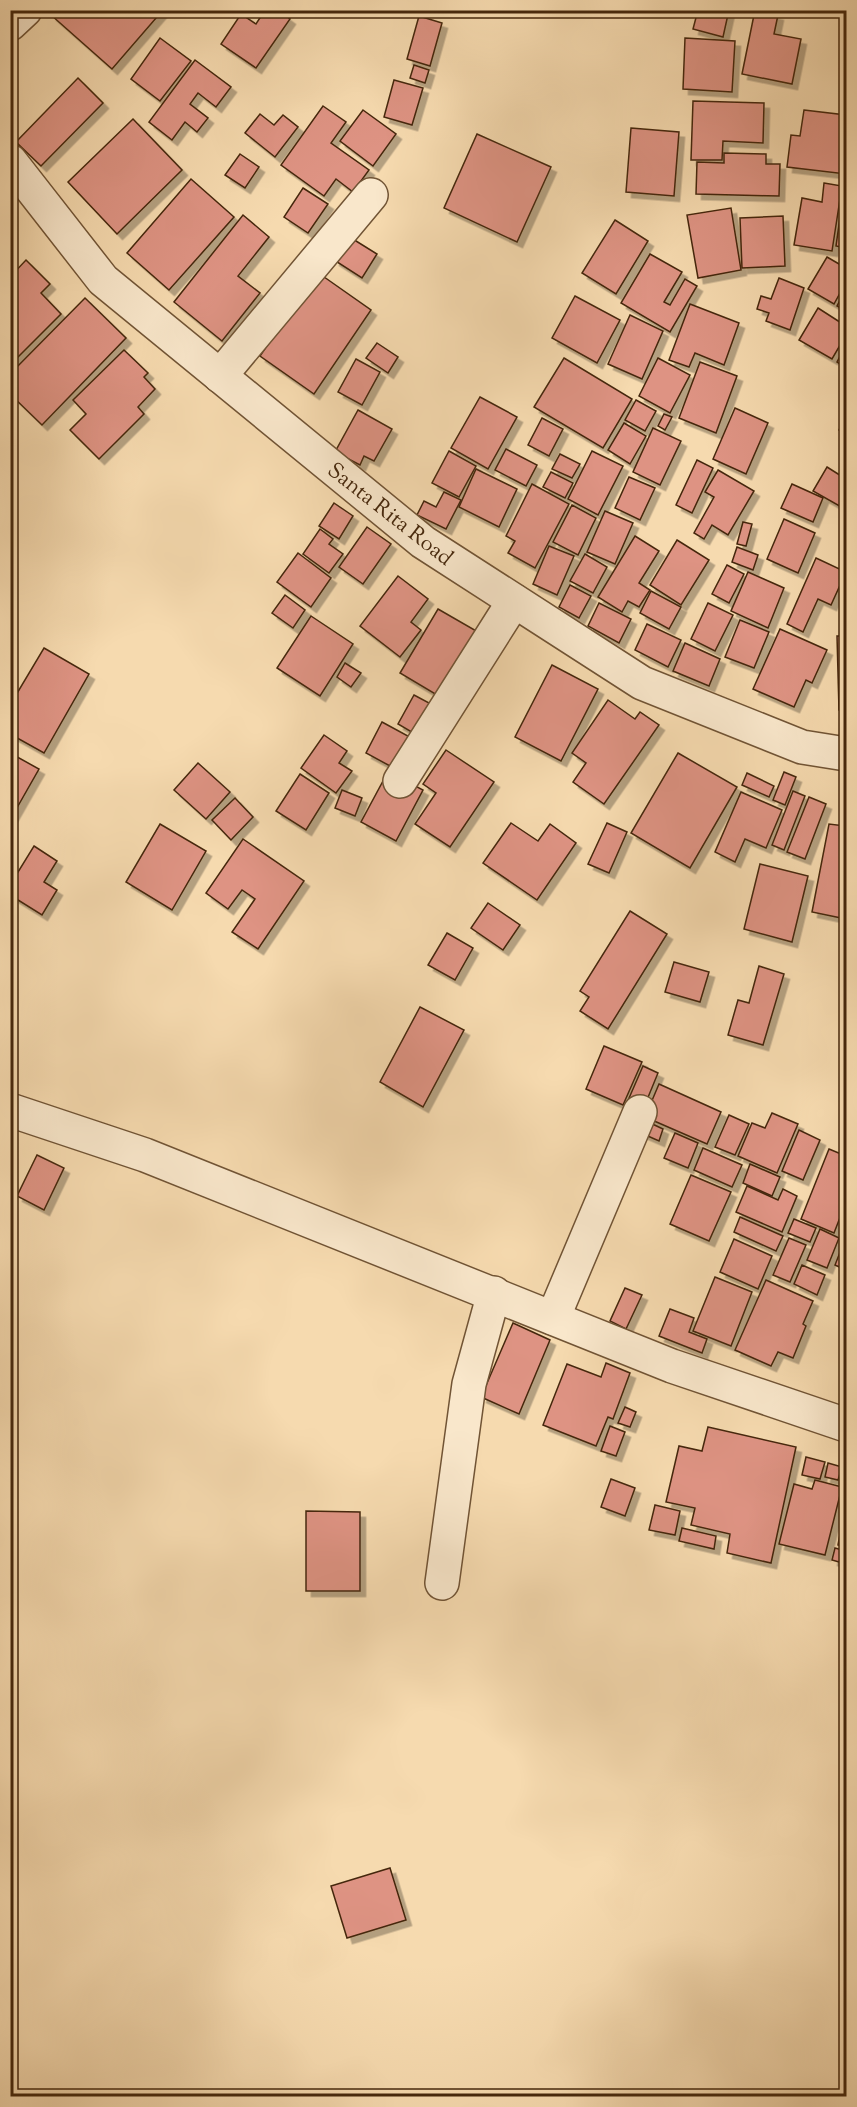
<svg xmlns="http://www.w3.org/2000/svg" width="857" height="2107" font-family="'Sorts Mill Goudy',serif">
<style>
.building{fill:#de9383;stroke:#45270c;stroke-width:1.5;filter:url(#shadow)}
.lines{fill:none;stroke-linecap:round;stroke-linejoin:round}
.minor-casing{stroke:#715435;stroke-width:36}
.minor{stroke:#f9e7cb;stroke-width:33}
.labels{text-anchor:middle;stroke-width:5;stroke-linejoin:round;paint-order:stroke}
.street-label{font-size:22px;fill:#45270c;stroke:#f9e7cb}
</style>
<defs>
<filter id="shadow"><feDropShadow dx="5.5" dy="5.5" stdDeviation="0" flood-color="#0004"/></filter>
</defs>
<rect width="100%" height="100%" fill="#f6daaf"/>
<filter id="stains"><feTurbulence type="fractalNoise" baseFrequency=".00333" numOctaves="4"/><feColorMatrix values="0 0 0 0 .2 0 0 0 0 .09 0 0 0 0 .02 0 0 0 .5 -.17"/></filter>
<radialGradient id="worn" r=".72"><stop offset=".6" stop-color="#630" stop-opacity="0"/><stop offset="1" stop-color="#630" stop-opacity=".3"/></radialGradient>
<!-- building -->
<g class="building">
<polygon points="55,10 163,10 112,69 51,15"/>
<polygon points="265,10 278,10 290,19 256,68 221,44 241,14 256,24"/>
<polygon points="698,10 729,10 723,37 693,29"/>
<polygon points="755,10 778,15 774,34 801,39 792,84 742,74"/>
<polygon points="419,16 442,23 430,66 407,59"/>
<polygon points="160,38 191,61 160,101 131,79"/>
<polygon points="685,38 735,41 732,92 683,89"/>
<polygon points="195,60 231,87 216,107 198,93 190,104 208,118 197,132 185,122 172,140 149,122"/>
<polygon points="414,65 429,70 425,83 410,78"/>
<polygon points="78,78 103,103 41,166 16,142"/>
<polygon points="394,80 423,88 412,125 384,117"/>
<polygon points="693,101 764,103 763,143 723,141 722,160 691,160"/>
<polygon points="323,106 346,122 331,143 369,170 353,192 336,179 324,196 281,165"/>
<polygon points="363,110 396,134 373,166 340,141"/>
<polygon points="804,110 846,115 846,174 787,167 791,135 800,136"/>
<polygon points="260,114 274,125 283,115 298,127 275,157 245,133"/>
<polygon points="133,119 182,170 117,234 68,182"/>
<polygon points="631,128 679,132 674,196 626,192"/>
<polygon points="477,134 551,167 517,242 444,208"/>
<polygon points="724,153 766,154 766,164 780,164 779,196 696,194 697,162 724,163"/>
<polygon points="240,154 259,167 245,188 225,175"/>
<polygon points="191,179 234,217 169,290 127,253"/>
<polygon points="824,183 842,186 832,251 794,245 802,198 822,202"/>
<polygon points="303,188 328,204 308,233 284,217"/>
<polygon points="844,189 846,189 846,248 836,246"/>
<polygon points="731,208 741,270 698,278 687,215"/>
<polygon points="243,215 269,237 238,276 260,293 222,341 174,302"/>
<polygon points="783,216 785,266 742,268 740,218"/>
<polygon points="615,220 648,241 616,294 582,273"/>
<polygon points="348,236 377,254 362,278 334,260"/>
<polygon points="650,254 682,272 664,302 670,305 685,279 697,286 670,332 621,303"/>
<polygon points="827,257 846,268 846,282 834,304 808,289"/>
<polygon points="26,260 50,284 41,293 61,314 14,361 10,358 10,277"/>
<polygon points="317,272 371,310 314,394 260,356"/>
<polygon points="779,278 804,288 790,330 766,321 769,313 757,309 761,296 771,299"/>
<polygon points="846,289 846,311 837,306"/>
<polygon points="575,296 620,320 597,363 552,338"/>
<polygon points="85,298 126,338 42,425 10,394 10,374"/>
<polygon points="690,304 739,323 724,365 695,353 689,367 669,360"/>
<polygon points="818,308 846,326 846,335 832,359 799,340"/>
<polygon points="630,315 663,331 642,379 608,364"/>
<polygon points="377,343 398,357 388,373 366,358"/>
<polygon points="846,345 846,368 837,362"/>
<polygon points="124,350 148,373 144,377 155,389 138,407 144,414 99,459 70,430 86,414 73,400"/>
<polygon points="564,358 632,399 603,448 534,407"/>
<polygon points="658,358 690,375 670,413 639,396"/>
<polygon points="356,359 380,372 362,405 338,392"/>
<polygon points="700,362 737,376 716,433 679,418"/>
<polygon points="480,397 517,417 488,469 451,448"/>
<polygon points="636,400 656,411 645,431 625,420"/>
<polygon points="735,408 768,423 746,474 713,459"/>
<polygon points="358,410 392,429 374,461 364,456 360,465 335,452"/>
<polygon points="664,414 672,417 665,430 658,426"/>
<polygon points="846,416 846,434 839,430"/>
<polygon points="542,418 563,429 549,456 528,445"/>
<polygon points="624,423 646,436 630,464 608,450"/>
<polygon points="653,428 681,441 660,485 633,472"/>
<polygon points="506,449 537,465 526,486 495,470"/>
<polygon points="449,451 476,466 459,497 432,483"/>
<polygon points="592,451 623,466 598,515 568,499"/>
<polygon points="560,454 580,464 572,478 552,469"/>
<polygon points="697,460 713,468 692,513 676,505"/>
<polygon points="827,467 846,479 846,503 843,508 813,491"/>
<polygon points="476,469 517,489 499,527 459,507"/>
<polygon points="718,470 754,491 728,535 712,525 704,539 694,533 714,497 705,492"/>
<polygon points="551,472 573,483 565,498 543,487"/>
<polygon points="629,477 655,488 640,520 615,508"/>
<polygon points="532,484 569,504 535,568 508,553 515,541 506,536"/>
<polygon points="792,484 823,498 813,522 781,508"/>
<polygon points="444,492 461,500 446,529 417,515 424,501 436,507"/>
<polygon points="334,503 353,516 339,539 319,526"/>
<polygon points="572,505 596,518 578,555 553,542"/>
<polygon points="605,511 633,523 615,564 587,552"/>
<polygon points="784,519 815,533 798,573 767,559"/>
<polygon points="743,522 752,524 746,546 737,544"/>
<polygon points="367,527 391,544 363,584 339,567"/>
<polygon points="320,529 333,539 329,544 343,554 329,573 303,554"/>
<polygon points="635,536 659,551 639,583 650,590 639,607 628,601 622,612 598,597"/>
<polygon points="677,540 709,560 681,605 650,585"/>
<polygon points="549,546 574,556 557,595 533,584"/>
<polygon points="737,547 758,555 753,570 732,562"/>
<polygon points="846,548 846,564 840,560"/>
<polygon points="298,553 331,578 311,607 277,582"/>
<polygon points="585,554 607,567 593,593 570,581"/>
<polygon points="816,558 846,572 831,605 818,599 803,632 787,624"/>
<polygon points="727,565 744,574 729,603 712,594"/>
<polygon points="748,572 784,588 768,628 731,611"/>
<polygon points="398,576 428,599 411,622 421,630 400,657 360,626"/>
<polygon points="570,585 591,596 579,618 559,607"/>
<polygon points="651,591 681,607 669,629 640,613"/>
<polygon points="285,595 305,610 293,628 272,613"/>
<polygon points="599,603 631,619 619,643 588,626"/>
<polygon points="708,603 733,615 715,651 691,639"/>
<polygon points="438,609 485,636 447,701 400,673"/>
<polygon points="311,616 353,644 320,696 277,668"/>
<polygon points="740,620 769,632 754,668 725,657"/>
<polygon points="647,624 681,640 668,667 635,650"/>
<polygon points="780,629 827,650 812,683 806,680 794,707 753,689"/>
<polygon points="837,636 846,636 846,709 839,710"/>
<polygon points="685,643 720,659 709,686 673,671"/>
<polygon points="44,648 89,674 44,753 10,734 10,705"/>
<polygon points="345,663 361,673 351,687 337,677"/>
<polygon points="552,665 598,689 561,761 515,737"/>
<polygon points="414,695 431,704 415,734 398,724"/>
<polygon points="608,700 635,719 640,712 659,725 604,804 573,782 586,763 572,753"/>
<polygon points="382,722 419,742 403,773 366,753"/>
<polygon points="324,735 347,751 339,763 352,771 336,793 301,768"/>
<polygon points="446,750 494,782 450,847 415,824 436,793 423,784"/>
<polygon points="10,753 39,769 10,820"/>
<polygon points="678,753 737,787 690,868 631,833"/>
<polygon points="198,763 230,792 206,819 174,790"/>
<polygon points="784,772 796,777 785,805 773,800"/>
<polygon points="747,773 774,786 769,797 742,785"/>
<polygon points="300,774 329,793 306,830 276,811"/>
<polygon points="383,781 400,790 406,781 423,790 396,841 361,822"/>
<polygon points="342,790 362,798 355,816 335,808"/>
<polygon points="793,791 805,796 784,850 772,845"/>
<polygon points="741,792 782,810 766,848 745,839 735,862 715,852"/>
<polygon points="809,797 826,804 805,859 787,852"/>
<polygon points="235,798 253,817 231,840 212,820"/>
<polygon points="846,816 846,919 812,912 829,824 845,826"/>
<polygon points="511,823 538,841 550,824 576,843 537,900 483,863"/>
<polygon points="607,823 627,832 609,873 588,864"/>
<polygon points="160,824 206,851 172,910 126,882"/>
<polygon points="243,839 304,881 258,949 232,932 255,899 242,890 228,909 206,893"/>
<polygon points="34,846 57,861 44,882 57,890 42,915 10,895 10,885"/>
<polygon points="760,864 808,876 792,942 744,929"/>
<polygon points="488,903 520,925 503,950 471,928"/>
<polygon points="630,911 667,934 608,1029 580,1011 589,997 580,991"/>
<polygon points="447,933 473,948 455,980 428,965"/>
<polygon points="674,962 709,972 700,1002 665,992"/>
<polygon points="759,966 784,974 763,1045 728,1035 738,1000 749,1003"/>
<polygon points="420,1007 464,1030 423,1107 380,1082"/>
<polygon points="604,1046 642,1062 623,1105 586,1089"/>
<polygon points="643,1066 658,1073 642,1112 626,1105"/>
<polygon points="659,1084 721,1112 707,1144 645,1117"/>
<polygon points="772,1113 798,1124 777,1173 738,1156 752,1123 765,1128"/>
<polygon points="729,1115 749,1124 735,1155 715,1147"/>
<polygon points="646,1121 663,1129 659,1141 641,1133"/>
<polygon points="799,1130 820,1140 803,1180 782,1171"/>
<polygon points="675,1133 698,1143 688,1168 664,1158"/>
<polygon points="703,1148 742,1165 732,1187 694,1170"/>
<polygon points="829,1149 846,1156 846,1202 834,1233 801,1219"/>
<polygon points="37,1155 64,1168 44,1210 17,1196"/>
<polygon points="750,1164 780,1177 772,1196 743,1183"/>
<polygon points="691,1175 731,1192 709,1241 670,1224"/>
<polygon points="747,1186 778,1200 783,1189 797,1196 782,1232 736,1212"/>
<polygon points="740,1217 783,1236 776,1251 734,1232"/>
<polygon points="794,1219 816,1228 810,1242 788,1233"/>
<polygon points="820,1229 839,1238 827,1268 807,1260"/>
<polygon points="846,1237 846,1270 835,1265"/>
<polygon points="789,1238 806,1245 790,1282 773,1275"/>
<polygon points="734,1239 772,1256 758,1289 720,1272"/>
<polygon points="802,1265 825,1275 817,1295 794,1284"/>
<polygon points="715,1277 752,1292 731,1346 693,1331"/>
<polygon points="766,1280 813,1301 803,1324 806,1326 793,1358 778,1352 771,1366 735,1350"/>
<polygon points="625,1288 642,1295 626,1329 610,1321"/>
<polygon points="670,1309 694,1318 689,1332 707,1339 702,1353 659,1336"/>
<polygon points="513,1323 550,1340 519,1414 481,1397"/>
<polygon points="606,1363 630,1373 613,1419 608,1417 596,1446 543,1425 567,1364 601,1377"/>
<polygon points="625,1407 636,1412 630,1427 618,1423"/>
<polygon points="610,1426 625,1432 616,1456 601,1451"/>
<polygon points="708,1427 796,1447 771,1563 727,1553 730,1534 691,1525 695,1508 666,1502 679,1446 702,1451"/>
<polygon points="806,1457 825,1462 820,1479 802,1475"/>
<polygon points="846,1460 846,1484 842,1483"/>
<polygon points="828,1463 842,1467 838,1480 825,1477"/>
<polygon points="611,1479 635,1488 625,1516 601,1507"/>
<polygon points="815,1480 842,1487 825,1555 779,1544 794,1484 812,1489"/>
<polygon points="846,1502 846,1547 838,1545"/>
<polygon points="655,1505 680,1511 675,1535 649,1530"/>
<polygon points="306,1511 360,1512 360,1591 306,1591"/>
<polygon points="682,1528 716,1536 714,1549 679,1541"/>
<polygon points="835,1548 846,1551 846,1564 832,1560"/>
<polygon points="390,1868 406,1920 347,1938 331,1886"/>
</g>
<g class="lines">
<!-- minor casing -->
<g class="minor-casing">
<g id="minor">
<polyline points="10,24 25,10"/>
<polyline points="10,161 103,280 423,542 642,683 802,747 846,754"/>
<polyline points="220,376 371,195"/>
<polyline points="400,781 514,601"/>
<polyline points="10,1110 145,1155 672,1366 846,1425"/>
<polyline points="553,1318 640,1112"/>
<polyline points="442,1583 469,1384 494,1293"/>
</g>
</g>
<!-- minor -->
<use href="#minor" class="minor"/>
</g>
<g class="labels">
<!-- street labels -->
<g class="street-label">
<text transform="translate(391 513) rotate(38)" y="8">Santa Rita Road</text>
</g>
</g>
<!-- margin -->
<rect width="857" height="2107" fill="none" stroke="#f6daaf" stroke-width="36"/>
<rect x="12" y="12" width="833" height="2083" fill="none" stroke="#45270c" stroke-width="3"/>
<rect x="18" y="18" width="821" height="2071" fill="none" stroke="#45270c" stroke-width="1.5"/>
<rect width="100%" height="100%" filter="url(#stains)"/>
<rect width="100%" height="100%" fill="url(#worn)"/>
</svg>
